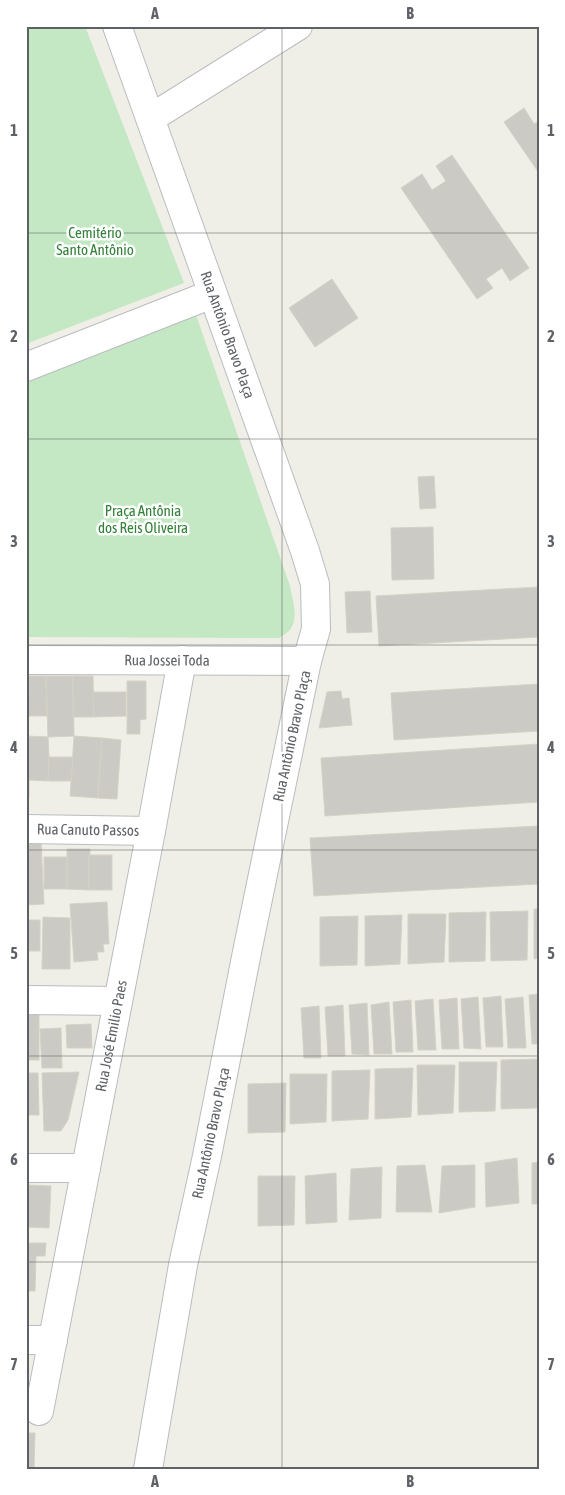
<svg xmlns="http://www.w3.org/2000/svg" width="565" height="1495" font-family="'Asap Condensed',sans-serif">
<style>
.green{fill:#c4e8c4}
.building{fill:#cccac4;stroke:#d5d1c5}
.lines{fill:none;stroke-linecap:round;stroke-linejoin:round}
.minor-casing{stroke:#b9bcc0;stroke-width:30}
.minor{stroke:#fff;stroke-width:28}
.grid{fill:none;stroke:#5e6267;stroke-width:1;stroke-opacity:0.55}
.labels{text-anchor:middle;stroke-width:5;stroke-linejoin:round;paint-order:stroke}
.park-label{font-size:15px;fill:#338139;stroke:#fff}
.street-label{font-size:15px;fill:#5e6267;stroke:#fff}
.neatline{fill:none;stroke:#5e6267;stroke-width:2}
.grid-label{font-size:16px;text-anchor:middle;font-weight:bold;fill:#5e6267}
</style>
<rect width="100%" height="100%" fill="#f0efe7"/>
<!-- green -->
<g class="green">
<polygon points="26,26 85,26 184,283 26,344"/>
<path d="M195,312L290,586C292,599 300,619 289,631C287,633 282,636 279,638L26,637V377Z"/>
</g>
<!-- building -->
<g class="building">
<polygon points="524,108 534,124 539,121 539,173 504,122"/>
<polygon points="452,155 529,268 510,281 502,268 486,279 493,288 477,299 401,188 422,174 432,190 446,181 436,166"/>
<polygon points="332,279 358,318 315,347 289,308"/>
<polygon points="434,476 436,508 420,509 418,477"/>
<polygon points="433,527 434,579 392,580 391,528"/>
<polygon points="539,587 539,637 379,646 376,596"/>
<polygon points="370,591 372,632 347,633 345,592"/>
<polygon points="29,676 46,676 47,716 26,716 26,693 29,693"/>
<polygon points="46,676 73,676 74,736 48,737"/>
<polygon points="73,676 93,676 94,717 73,717"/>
<polygon points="127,681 146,681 146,719 140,720 140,734 127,734"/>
<polygon points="539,684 539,731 394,740 391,693"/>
<polygon points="341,691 342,699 349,698 352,725 319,728 327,692"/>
<polygon points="93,692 126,692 126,716 94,717"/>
<polygon points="26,736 48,737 49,757 48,781 29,780 29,798 26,798"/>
<polygon points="74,736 102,738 98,798 70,796"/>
<polygon points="102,738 121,740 117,799 98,798"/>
<polygon points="539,744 539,802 325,816 321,758"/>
<polygon points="49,757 73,757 71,781 48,781"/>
<polygon points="539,826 539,884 314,896 310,838"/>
<polygon points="41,841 44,904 26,905 26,842"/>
<polygon points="67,849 90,849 89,890 67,889"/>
<rect x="89" y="855" width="23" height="35"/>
<rect x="44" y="857" width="23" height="32"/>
<polygon points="107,902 109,944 103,944 104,952 97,952 98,960 74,962 70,904"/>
<polygon points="534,909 539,909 539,958 534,959"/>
<polygon points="528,911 527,960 491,961 490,912"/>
<polygon points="486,912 485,961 449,962 449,913"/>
<polygon points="408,914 446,914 444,962 408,964"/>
<polygon points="402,915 400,964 365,966 365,916"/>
<polygon points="358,916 357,965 320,966 320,917"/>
<polygon points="43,917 70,918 70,969 42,969"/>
<rect x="26" y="920" width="14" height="31"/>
<polygon points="539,994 539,1044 532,1044 529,995"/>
<polygon points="501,996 503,1047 486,1047 483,998"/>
<polygon points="478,997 481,1049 464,1048 461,999"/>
<polygon points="523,997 526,1048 508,1048 505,999"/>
<polygon points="457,998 459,1049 442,1049 439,1000"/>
<polygon points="433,999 436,1050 418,1050 415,1001"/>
<polygon points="411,1000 413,1052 396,1052 393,1002"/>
<polygon points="389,1002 392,1054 374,1054 371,1005"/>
<polygon points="367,1003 369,1055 352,1054 349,1005"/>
<polygon points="343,1005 345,1056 328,1056 325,1007"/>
<polygon points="319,1006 321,1058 304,1058 301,1008"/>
<rect x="26" y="1011" width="13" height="49"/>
<polygon points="91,1024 92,1048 67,1048 66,1025"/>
<polygon points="61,1028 62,1068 42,1068 40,1029"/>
<polygon points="538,1059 537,1108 501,1109 501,1060"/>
<polygon points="459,1062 497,1062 495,1111 459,1112"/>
<polygon points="417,1065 455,1065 453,1113 418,1115"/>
<polygon points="413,1068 411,1117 375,1119 375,1069"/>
<polygon points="370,1070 368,1119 332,1121 332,1071"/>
<polygon points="79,1072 68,1120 61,1131 44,1131 42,1073"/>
<polygon points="26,1073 38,1073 39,1115 26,1115"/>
<polygon points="290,1074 327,1074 326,1122 290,1124"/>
<polygon points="286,1083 285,1132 248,1133 248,1084"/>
<polygon points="517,1158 519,1203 486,1207 485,1163"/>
<polygon points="539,1162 539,1204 532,1204 532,1163"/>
<polygon points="425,1165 432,1212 396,1212 397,1166"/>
<polygon points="475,1165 475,1207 439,1213 442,1166"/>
<polygon points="382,1167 381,1218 349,1220 351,1169"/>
<polygon points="336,1173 337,1222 306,1224 305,1176"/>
<polygon points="258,1176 295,1176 294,1225 258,1226"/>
<polygon points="26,1185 51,1186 49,1228 26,1227"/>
<polygon points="26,1243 46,1243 45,1256 36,1256 35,1291 26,1291"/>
<polygon points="26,1433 35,1433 34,1469 26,1469"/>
</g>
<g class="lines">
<!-- minor casing -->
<g class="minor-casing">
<g id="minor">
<path id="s1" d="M117,26L305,551L315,584L316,629L307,661L247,952L207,1156L183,1265L148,1469"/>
<polyline points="151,118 298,26"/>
<polyline points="26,367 212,294"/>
<path id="s2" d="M26,660L307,661"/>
<path id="s3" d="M26,829L151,831"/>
<polyline points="26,1000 118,1001"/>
<polyline points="26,1168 86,1168"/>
<polyline points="26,1340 53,1340"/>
<path id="s4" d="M39,1411L151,831L182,660"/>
</g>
</g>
<!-- minor -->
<use href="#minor" class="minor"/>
</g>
<!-- grid -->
<path class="grid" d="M282,26V1469M26,233H539M26,439H539M26,645H539M26,850H539M26,1056H539M26,1262H539"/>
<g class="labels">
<!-- park labels -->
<g class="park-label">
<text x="95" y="238">Cemitério<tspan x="95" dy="17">Santo Antônio</tspan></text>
<text x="143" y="516">Praça Antônia<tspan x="143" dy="17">dos Reis Oliveira</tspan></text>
</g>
<!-- street labels -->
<g class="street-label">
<text dy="5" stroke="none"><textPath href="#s1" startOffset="328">Rua Antônio Bravo Plaça</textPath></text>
<text dy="5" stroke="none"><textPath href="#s2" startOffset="141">Rua Jossei Toda</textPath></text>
<text transform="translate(292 736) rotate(-78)" y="5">Rua Antônio Bravo Plaça</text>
<text dy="5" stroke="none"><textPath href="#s3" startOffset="62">Rua Canuto Passos</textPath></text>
<text dy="5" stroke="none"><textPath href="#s4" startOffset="382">Rua José Emilio Paes</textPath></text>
<text transform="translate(211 1133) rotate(-78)" y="5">Rua Antônio Bravo Plaça</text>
</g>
</g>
<!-- border -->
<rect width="565" height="1495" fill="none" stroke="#ffffff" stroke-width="55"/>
<rect x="28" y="28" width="510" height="1440" class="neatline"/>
<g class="grid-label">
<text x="155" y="19">A</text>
<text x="410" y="19">B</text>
<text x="14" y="136">1</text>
<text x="551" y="136">1</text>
<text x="14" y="342">2</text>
<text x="551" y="342">2</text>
<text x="14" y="547">3</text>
<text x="551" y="547">3</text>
<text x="14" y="753">4</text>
<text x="551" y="753">4</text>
<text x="14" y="959">5</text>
<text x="551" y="959">5</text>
<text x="14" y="1165">6</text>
<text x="551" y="1165">6</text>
<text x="14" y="1370">7</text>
<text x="551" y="1370">7</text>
<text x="155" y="1487">A</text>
<text x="410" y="1487">B</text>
</g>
</svg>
